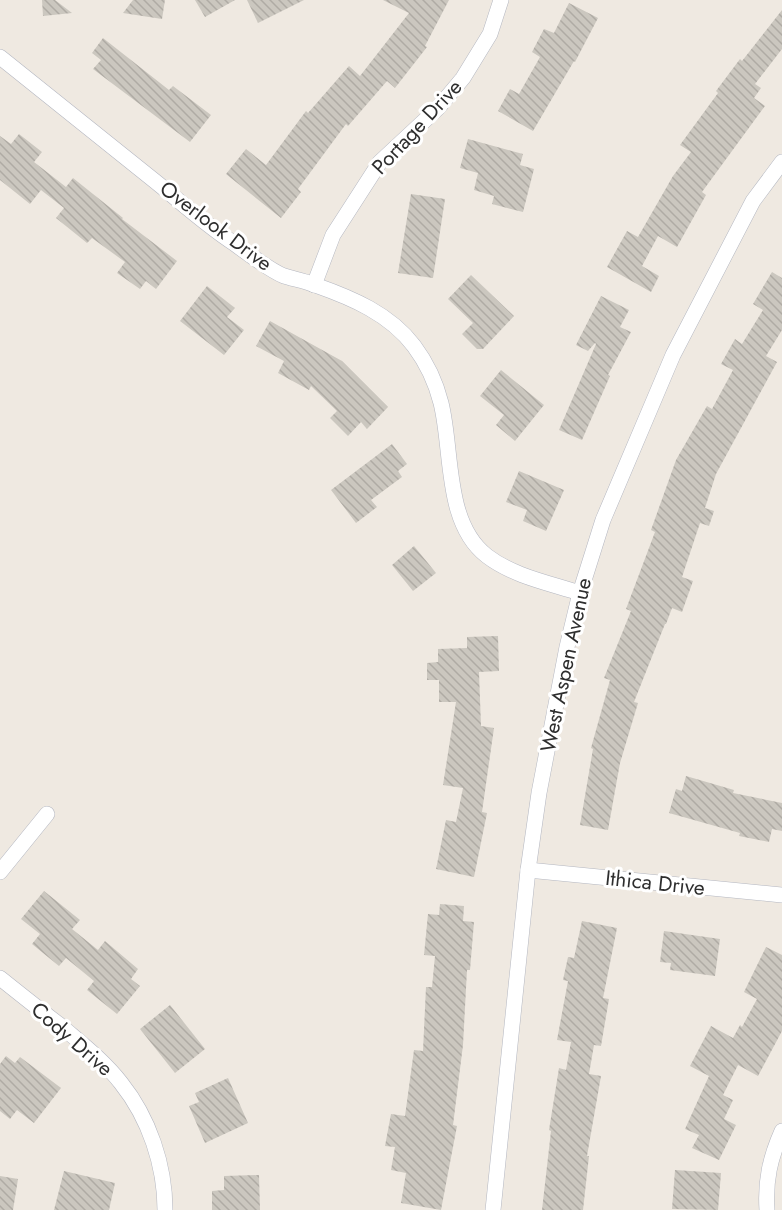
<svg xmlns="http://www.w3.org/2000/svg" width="782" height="1210" font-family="Jost,sans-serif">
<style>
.building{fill:url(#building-back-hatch)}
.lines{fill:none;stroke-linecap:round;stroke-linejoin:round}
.minor-casing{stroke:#b4b7c1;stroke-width:16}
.minor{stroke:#fff;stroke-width:15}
.labels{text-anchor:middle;stroke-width:6;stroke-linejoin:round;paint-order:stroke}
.street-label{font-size:21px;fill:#2e2e2e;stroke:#fff}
</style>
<defs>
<pattern id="building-back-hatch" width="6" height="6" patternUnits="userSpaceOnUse" patternTransform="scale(1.5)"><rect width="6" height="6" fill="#cbc7bf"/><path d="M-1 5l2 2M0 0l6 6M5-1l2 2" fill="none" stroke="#afaba4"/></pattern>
</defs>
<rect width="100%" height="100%" fill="#efe9e1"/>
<!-- building -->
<g class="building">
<polygon points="42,0 55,0 72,13 43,16"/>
<polygon points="133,0 165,0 162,19 123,13"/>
<polygon points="195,0 235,0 205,17"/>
<polygon points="247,0 304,0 258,23"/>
<polygon points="383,0 449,0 425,46 427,47 395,88 387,81 348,126 346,124 298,189 301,192 281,218 226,174 246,149 266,165 306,111 308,113 349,66 360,76 409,13"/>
<polygon points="569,3 598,18 575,62 574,61 533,131 498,111 510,89 519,94 540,57 532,52 544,29 554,33"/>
<polygon points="782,10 782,49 755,84 761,88 754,98 765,106 702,192 706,195 677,247 658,236 642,266 659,276 651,292 607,267 627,231 638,237 673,176 691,152 680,145 718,93 716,91 740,59 742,61"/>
<polygon points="103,38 169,90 173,86 211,115 190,142 93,69 101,60 92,53"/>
<polygon points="19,134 42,152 34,162 66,187 73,178 123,218 122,219 177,261 156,289 146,281 140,289 117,273 125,262 92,238 87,243 56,218 64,208 41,190 30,204 0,180 0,136 11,144"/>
<polygon points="468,139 523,154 520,165 534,169 523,212 492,204 494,196 474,190 478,173 460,168"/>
<polygon points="411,194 445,199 433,278 398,273"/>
<polygon points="772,272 782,278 782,330 766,356 777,362 716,474 705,508 714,511 709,526 700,523 682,577 693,581 682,612 672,608 666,624 665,624 634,702 638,703 620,763 608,830 580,825 593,749 591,748 610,680 604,678 631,611 626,609 655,532 651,530 676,460 707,406 712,409 733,370 721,364 735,339 742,344 763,310 753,304"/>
<polygon points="471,275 514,316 483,349 477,349 462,334 473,323 448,299"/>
<polygon points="207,286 235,308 227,317 244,330 224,355 180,321"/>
<polygon points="601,296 629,310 620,327 631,332 608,375 610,376 582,440 559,430 596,344 595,343 588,351 576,345"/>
<polygon points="270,321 342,361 388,407 367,429 361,422 348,436 330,418 337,411 311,386 309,390 278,373 284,361 256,346"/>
<polygon points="501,370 544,405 515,441 496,425 504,415 480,396"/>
<polygon points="392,444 407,464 398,471 402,477 371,500 377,507 356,523 331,490"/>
<polygon points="519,471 564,490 546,531 523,521 527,510 506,502"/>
<polygon points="414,546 436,573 413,591 392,565"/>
<polygon points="498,636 499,671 479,672 481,726 494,728 482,812 487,813 474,877 436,869 446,820 456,822 463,788 443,785 456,702 439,702 439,680 427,680 427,663 438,662 438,649 467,648 467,637"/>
<polygon points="686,776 734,790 733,793 782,803 782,831 772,829 769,842 739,836 740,833 669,813 676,789 682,791"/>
<polygon points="44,891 80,920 72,929 98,950 105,941 138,969 131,979 140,986 117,1014 87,990 94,981 66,958 59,966 32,944 40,934 21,919"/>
<polygon points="440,904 464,906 463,921 474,922 470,970 467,970 463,1045 453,1125 457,1126 441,1210 401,1203 406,1173 391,1170 395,1147 385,1146 391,1114 405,1116 414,1050 423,1051 426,987 432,987 435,956 424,955 428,914 439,915"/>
<polygon points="582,921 617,928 603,998 609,999 601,1046 594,1045 589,1074 601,1076 587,1156 589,1156 583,1210 542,1210 551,1131 549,1130 559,1068 566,1070 571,1042 557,1040 568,981 563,980 568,957 574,958"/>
<polygon points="664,931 720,939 715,976 670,970 671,963 660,962"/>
<polygon points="766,947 782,955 782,1031 758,1076 738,1065 723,1095 733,1100 724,1119 736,1125 719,1160 692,1148 699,1135 685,1129 709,1076 690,1066 711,1026 733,1038 740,1025 742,1027 757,999 744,992"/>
<polygon points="170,1005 205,1049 175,1073 140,1029"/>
<polygon points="6,1056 15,1063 20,1057 61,1088 34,1123 17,1110 10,1119 0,1111 0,1064"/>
<polygon points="228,1078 248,1123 205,1143 189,1106 199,1102 195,1093"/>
<polygon points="675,1170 721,1173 718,1210 672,1209"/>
<polygon points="64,1171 115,1183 109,1210 54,1210"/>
<polygon points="259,1175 260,1210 212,1210 212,1191 224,1190 224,1176"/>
<polygon points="0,1176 18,1179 13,1210 0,1210"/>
</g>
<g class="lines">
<!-- minor casing -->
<g class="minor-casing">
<g id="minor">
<path d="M0,57C52,99 104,140 156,182C182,203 207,226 235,244C247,253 271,271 284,276C294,279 305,281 315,285C352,298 390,314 414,346C426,362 436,383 441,403C453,451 444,523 487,556C513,576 549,583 580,593"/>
<polyline points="314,285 333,235 380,162 438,108 463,78 490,34 501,0"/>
<polyline points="528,870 782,895"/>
<polyline points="0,872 47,814"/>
<path d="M0,978C20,994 40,1010 61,1026C82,1044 104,1061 121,1083C149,1118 165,1165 165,1210"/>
<polyline points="493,1210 528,870 539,793 567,647 580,593 603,520 673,355 753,201 782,162"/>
<path d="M767,1210C765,1181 770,1158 782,1131"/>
</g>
</g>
<!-- minor -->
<use href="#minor" class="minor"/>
</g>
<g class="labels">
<!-- street labels -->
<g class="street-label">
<text transform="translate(417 127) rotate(-47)" y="7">Portage Drive</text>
<text transform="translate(216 226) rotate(37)" y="7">Overlook Drive</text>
<text transform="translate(566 665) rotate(-78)" y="7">West Aspen Avenue</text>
<text transform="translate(655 883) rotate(6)" y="7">Ithica Drive</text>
<text transform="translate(72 1039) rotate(41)" y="7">Cody Drive</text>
</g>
</g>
</svg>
